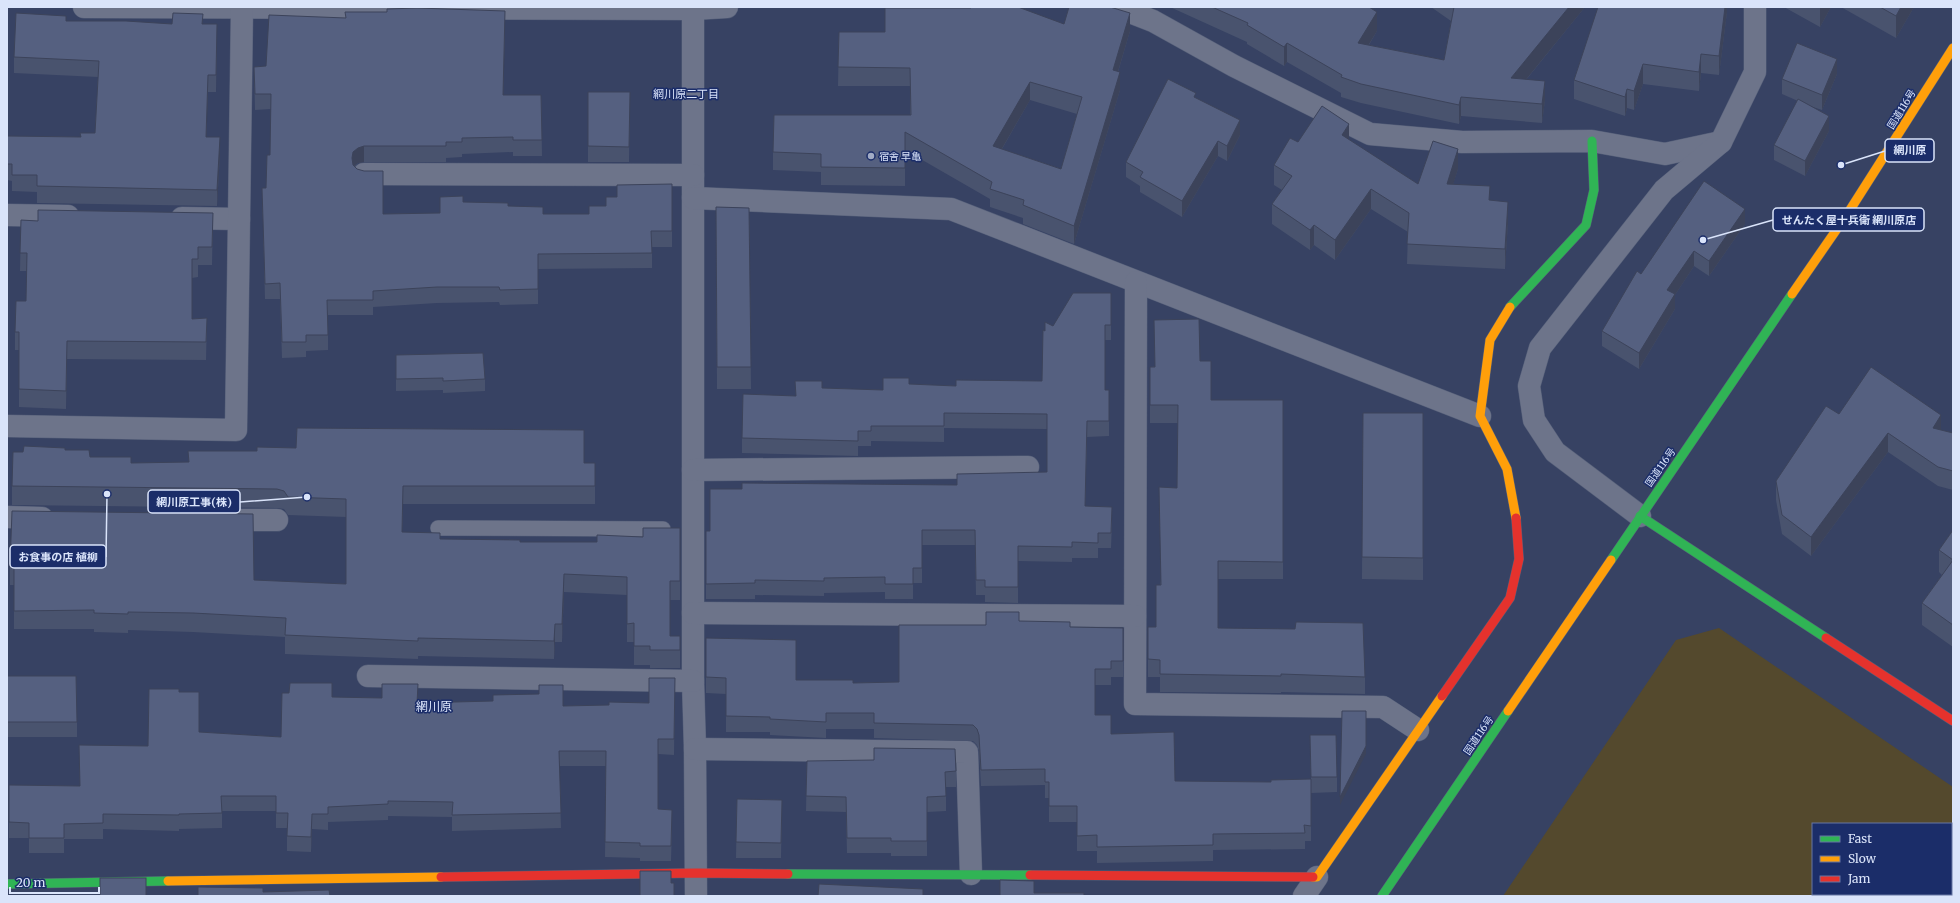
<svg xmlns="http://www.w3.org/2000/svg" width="1960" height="903" font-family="Merriweather,'Noto Sans JP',serif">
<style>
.green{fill:#54492d;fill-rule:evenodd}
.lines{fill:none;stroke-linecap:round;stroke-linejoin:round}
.lane-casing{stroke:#545e78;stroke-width:16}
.street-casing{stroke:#545e78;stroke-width:23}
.fast-casing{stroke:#545e78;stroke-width:10}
.slow-casing{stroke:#545e78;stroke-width:10}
.jam-casing{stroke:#545e78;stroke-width:10}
.lane{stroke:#6d748a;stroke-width:15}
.street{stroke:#6d748a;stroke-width:22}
.fast{stroke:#30b455;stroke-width:9}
.slow{stroke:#ff9f0a;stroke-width:9}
.jam{stroke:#e5322d;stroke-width:9}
.wall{fill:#49536e;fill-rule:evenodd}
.shaded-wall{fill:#3c435a}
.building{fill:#556080;stroke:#3c435a;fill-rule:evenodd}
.poi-dot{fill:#a1abc5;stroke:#1b2d69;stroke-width:1.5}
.labels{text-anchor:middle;stroke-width:3;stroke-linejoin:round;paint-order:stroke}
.street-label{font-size:10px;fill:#dae4fa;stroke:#1b2d69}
.poi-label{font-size:10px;fill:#dae4fa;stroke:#1b2d69;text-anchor:start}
.neighbourhood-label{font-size:11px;fill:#dae4fa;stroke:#1b2d69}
.quarter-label{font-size:12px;fill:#dae4fa;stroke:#1b2d69}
.leader{fill:none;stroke:#dae4fa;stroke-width:1.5}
.callout-dot{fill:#dae4fa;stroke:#1b2d69;stroke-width:1.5}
.callout{fill:#1b2d69;stroke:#dae4fa;stroke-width:1.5}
.callout-label{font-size:11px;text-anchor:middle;font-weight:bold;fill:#dae4fa}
</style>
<rect width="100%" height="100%" fill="#374263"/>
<!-- green -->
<path class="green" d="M1719,628L1953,787V896H1503L1676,640ZM1813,824H1951V894H1813Z"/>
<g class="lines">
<!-- lane casing -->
<g class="lane-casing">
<polyline id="lane" points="438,528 663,529"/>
</g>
<!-- street casing -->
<g class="street-casing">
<g id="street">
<polyline points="84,7 693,9 727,7"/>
<polyline points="693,7 693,681 695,749 696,896"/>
<polyline points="1117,7 1153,21 1234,66 1370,134 1462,142 1592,141 1665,154 1721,142"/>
<polyline points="364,174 693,175"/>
<polyline points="693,198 951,209 1480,416"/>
<polyline points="7,215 68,216"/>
<polyline points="182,218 239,219"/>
<polyline points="1136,282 1135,704 1383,707 1418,730"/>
<polyline points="7,426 236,430 242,8"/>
<polyline points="693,470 1028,467"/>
<polyline points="1640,516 1555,452 1534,420 1529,386 1540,348 1664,190 1721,142 1755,72 1755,7"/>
<polyline points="7,517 42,518"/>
<polyline points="224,520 277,520"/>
<polyline points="693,613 1135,616"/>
<polyline points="368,676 693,681"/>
<polyline points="695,749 967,752 971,874"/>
<polyline points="1304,896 1317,877"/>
</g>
</g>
<!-- fast casing -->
<g class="fast-casing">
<g id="fast">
<polyline points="1510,307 1586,225 1594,190 1592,141"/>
<polyline points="1640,516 1826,638"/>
<polyline points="1611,560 1792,294"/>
<polyline points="788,874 1030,875"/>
<polyline points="7,884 168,881"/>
<polyline points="1382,896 1508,711"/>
</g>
</g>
<!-- slow casing -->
<g class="slow-casing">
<g id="slow">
<polyline points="1792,294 1848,213 1953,48"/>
<polyline points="1510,307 1490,340 1480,416 1507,469 1516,518"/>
<polyline points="1508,711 1611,560"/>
<polyline points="1313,877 1317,877 1442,696"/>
<polyline points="168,881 441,877"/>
</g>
</g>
<!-- jam casing -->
<g class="jam-casing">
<g id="jam">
<polyline points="1826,638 1953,721"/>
<polyline points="1442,696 1510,598 1519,559 1516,518"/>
<polyline points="1030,875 1313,877"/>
<polyline points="441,877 696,873 788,874"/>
</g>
</g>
<!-- lane -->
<use href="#lane" class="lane"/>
<!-- street -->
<use href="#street" class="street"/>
<!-- fast -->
<use href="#fast" class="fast"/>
<!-- slow -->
<use href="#slow" class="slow"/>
<!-- jam -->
<use href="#jam" class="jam"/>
</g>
<!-- wall -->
<g class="wall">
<polygon points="1170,7 1369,7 1377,31 1369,45 1444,60 1451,21 1431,7 1585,7 1526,80 1545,100 1542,123 1461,116 1459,124 1361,103 1341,97 1341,93 1287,62 1284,66 1247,44 1247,42"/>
<polygon points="1727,7 1727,12 1719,75 1701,73 1699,91 1643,84 1634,110 1627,108 1625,116 1574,99 1574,80"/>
<polygon points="1784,7 1831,7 1820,27"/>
<polygon points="1841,7 1914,7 1896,38"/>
<path d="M885,8L1064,24L1130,31L1118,72L1120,90L1074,244L1023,224V218L990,207V199L905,150V186L821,185V172L773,170V152L910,115V86H838L839,32H885ZM1030,100L1077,114L1061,169L1002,149Z"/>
<polygon points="66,21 172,24 203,24 217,41 216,92 208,92 206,137 220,154 217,206 37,203 37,192 12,191 12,181 7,180 7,136 81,137 95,133 98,77 14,73 14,57"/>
<polygon points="505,26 503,95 541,95 542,156 513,156 513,152 462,154 462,157 446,158 446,162 364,162 358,163 355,166 383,214 440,213 440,197 463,202 508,206 543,214 589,214 606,206 617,197 672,184 672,247 652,247 652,268 538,269 538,304 500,305 499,302 437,303 373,307 373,315 328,315 328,350 306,351 306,357 282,358 280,299 265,299 262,188 266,188 270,155 271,109 255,110 254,67 266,66"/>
<polygon points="1837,74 1822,110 1810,106 1829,131 1805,176 1774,160 1774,145 1798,101 1782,94 1782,79"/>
<polygon points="588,92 630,92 629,162 588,162"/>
<polygon points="1196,98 1240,135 1227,161 1218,156 1182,217 1140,192 1140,186 1126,177 1126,162"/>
<polygon points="1349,140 1418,184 1458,169 1453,184 1490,200 1508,222 1505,269 1407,264 1408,232 1371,209 1335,260 1314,245 1310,250 1272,224 1272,204 1282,190 1274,185 1274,165 1298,142"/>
<polygon points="716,207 749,208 751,389 717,389"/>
<polygon points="213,213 212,265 198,265 198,277 192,278 192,319 207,318 206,360 67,359 66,409 19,407 19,350 15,350 15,332 26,301 27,271 20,271 21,220 38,221"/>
<polygon points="1745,224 1709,276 1694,266 1675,295 1675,309 1639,369 1602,346 1602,331 1641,274"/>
<polygon points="1111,293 1111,340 1105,340 1105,390 1109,390 1109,436 1087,437 1085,506 1112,522 1111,548 1098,548 1098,558 1072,558 1072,562 1018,561 1018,603 985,602 985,595 976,595 975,545 922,545 922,583 913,583 913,599 885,599 885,592 824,593 824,596 755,595 755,599 706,599 706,531 710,531 742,489 957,485 1047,472 1047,429 944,428 944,442 871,441 871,446 858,446 858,456 742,453 742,438 795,396 822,388 883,390 909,384 956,386 1042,381 1045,331"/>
<polygon points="396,355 485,379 485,391 443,393 443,390 396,391"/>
<polygon points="1200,361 1211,400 1283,400 1283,579 1218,579 1218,628 1365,677 1365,694 1281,692 1281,693 1160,692 1160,677 1148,677 1148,627 1156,627 1160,585 1177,488 1178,423 1150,423 1150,367"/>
<polygon points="1363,413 1423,413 1423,580 1362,579"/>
<polygon points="1839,414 1941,430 1953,433 1953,490 1938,486 1888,452 1811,556 1782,534 1776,500 1776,481"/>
<polygon points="65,450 90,457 131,463 595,463 595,504 403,504 402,532 440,539 520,542 597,542 643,537 680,528 680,600 670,600 670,636 680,636 680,668 650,668 650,665 634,665 634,642 627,642 627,595 564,592 562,642 555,642 554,659 418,656 418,659 285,654 285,637 193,632 128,630 128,633 94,632 94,629 14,629 14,585 10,585 10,566 254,580 346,584 346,517 288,515 284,509 277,508 12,505 12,486 23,452"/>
<polygon points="1953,530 1953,647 1922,625 1922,603 1942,575 1939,572 1939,550"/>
<polygon points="986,612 1019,621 1070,627 1123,628 1123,677 1111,677 1111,685 1095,685 1095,715 1111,734 1175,781 1271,782 1311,779 1310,735 1337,777 1337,792 1311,793 1311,786 1311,841 1305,841 1305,849 1213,850 1213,861 1097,863 1097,851 1077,851 1077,822 1049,822 1049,798 1045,798 1045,785 981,786 979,751 977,745 973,741 874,738 874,729 826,729 826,738 770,735 770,732 726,732 726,694 706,693 706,638 796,680 853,683 899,682 986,625"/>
<polygon points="7,676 77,722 77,737 7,737"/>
<polygon points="675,678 674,755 658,754 658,809 672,825 671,861 640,861 640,858 605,857 606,766 559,766 561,828 452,831 452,817 388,816 388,820 328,822 328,830 312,829 311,852 287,851 287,828 276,828 276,811 222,811 222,828 179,829 179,831 103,829 103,839 64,839 64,853 29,853 29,838 9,838 9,785 80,786 148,746 179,692 199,732 281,737 332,697 417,703 563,706 609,705 649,703"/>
<polygon points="807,761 956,771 956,787 946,787 946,811 927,812 927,856 891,856 891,853 847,853 846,812 806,811"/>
<polygon points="737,799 782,800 781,858 736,858"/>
</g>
<!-- shaded-wall -->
<g class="shaded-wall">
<polygon points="1569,7 1585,7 1511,98 1511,78"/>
<polygon points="1725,7 1727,7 1727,12 1719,75 1719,56"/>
<polygon points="1820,7 1831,7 1820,27"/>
<polygon points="1901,7 1914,7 1896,38 1896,16"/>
<polygon points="505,11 505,26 503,111 503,95"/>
<polygon points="1377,12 1377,31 1358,62 1358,43"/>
<polygon points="1130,13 1130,31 1113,88 1113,70"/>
<polygon points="217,24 217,41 216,92 216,75"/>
<polygon points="1287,43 1287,62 1284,66 1284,47"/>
<polygon points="1701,54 1701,73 1699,91 1699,72"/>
<polygon points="1837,59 1837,74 1822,110 1822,95"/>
<polygon points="1643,64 1643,84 1634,110 1634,91"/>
<polygon points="1120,72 1120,90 1074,244 1074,226"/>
<polygon points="208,75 208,92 206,154 206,137"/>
<polygon points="1545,81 1545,100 1542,123 1542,104"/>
<polygon points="1030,82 1030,100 993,164 993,146"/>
<polygon points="1627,89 1627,108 1625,116 1625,97"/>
<polygon points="1461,97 1461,116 1459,124 1459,105"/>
<polygon points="1829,116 1829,131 1805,176 1805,161"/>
<polygon points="1240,120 1240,135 1227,161 1227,146"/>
<polygon points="1349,124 1349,144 1342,135"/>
<polygon points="220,137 220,154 217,206 217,190"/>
<polygon points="1218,141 1218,156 1182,217 1182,201"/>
<polygon points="364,146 364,162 358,163 353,167 352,158 353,152 358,148"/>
<polygon points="1458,149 1458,169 1447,204 1447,184"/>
<polygon points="1371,189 1371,209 1335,260 1335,240"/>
<polygon points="1508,202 1508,222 1505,269 1505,249"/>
<polygon points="1745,209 1745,224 1709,276 1709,261"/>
<polygon points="1314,225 1314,245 1310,250 1310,230"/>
<polygon points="1694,251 1694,266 1675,295 1675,309 1639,369 1639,353 1667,290"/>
<polygon points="67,341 67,359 66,409 66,391"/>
<polygon points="1941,415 1941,434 1933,428"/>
<polygon points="1888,433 1888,452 1811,556 1811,537"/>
<polygon points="564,574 564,592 562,642 562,624"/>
<polygon points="555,624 555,642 554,659 554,641"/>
<polygon points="1366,711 1366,754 1340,805 1340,797"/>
<polygon points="312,814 312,829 311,852 311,837"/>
</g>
<!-- building -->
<g class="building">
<path d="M971,7H1018L1064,24L1069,7H1110L1130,13L1113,70L1120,72L1074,226L1023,205L1024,200L990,189L992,182L905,132V168L821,167V154L773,152L774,115H911L910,68L838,67L839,32H885V8H971ZM1030,82L1082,97L1061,169L993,146Z"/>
<polygon points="1212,7 1369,7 1377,12 1358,43 1444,60 1454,7 1569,7 1511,78 1545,81 1542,104 1461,97 1459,105 1361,84 1341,77 1342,75 1287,43 1284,47 1247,25 1248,23"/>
<polygon points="1598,7 1725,7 1719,56 1701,54 1699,72 1643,64 1634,91 1627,89 1625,97 1574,80"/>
<polygon points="1880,7 1901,7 1896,16"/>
<polygon points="417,8 505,11 503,95 541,95 542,140 513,140 513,137 462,138 462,142 446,142 446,146 364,146 358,148 353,152 352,158 353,165 357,169 364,171 383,171 383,214 440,213 440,197 463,196 463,202 508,203 508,206 543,207 543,214 589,214 589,206 606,206 606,197 617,197 617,185 672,184 672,231 651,231 652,253 538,254 538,289 500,290 499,287 437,287 373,291 373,300 327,300 328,335 306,335 306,342 282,342 280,283 265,284 262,188 266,188 267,155 270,155 271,94 255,94 254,67 266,66 269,15 346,18 345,12 387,12 387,9"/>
<polygon points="16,13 66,16 66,21 126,21 172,24 173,13 203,14 202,24 217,24 216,75 208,75 206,137 220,137 217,190 37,186 37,175 12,175 12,164 7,164 7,136 81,137 80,133 95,133 99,61 14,57"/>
<polygon points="1797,43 1837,59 1822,95 1782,79"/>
<polygon points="1168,79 1196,93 1194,97 1240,120 1227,146 1218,141 1182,201 1140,177 1143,172 1126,162"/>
<polygon points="588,92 630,92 629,147 588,146"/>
<polygon points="1798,99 1829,116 1805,161 1774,145"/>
<polygon points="1322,106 1349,124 1342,135 1418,184 1433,141 1458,149 1447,184 1490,186 1489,200 1508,202 1505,249 1407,244 1409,213 1371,189 1335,240 1314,225 1310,230 1272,204 1292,176 1274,165 1290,138 1298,142"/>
<polygon points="1704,181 1745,209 1709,261 1694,251 1667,290 1675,294 1639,353 1602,331 1637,271 1641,274"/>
<polygon points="716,207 749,208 751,367 717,367"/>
<polygon points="38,210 213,213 212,247 198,247 198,259 192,259 192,319 207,318 206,342 67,341 66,391 19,389 19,332 15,332 16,301 26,301 27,253 20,253 21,220 38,221"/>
<polygon points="1073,293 1111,293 1111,325 1105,325 1105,390 1109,390 1109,421 1087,421 1085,506 1112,507 1111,533 1098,533 1098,543 1072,542 1072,547 1018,546 1018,587 985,587 985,580 976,580 975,530 922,530 922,568 913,568 913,584 885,584 885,577 824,578 824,581 755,580 755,583 706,584 706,531 710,531 710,489 742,489 742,483 957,485 957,474 1047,472 1047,414 944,413 944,426 871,426 871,431 858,431 858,441 742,438 743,394 796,396 795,381 822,381 822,388 883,390 883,378 909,378 909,384 956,386 956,380 1042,381 1043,330 1045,331 1045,322 1053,326"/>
<polygon points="1199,319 1200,361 1211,361 1211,400 1283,400 1283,562 1218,561 1218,628 1295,629 1296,622 1363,623 1365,677 1281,674 1281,676 1160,674 1160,660 1148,659 1148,627 1156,627 1156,585 1161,585 1159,487 1177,488 1178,405 1150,405 1150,367 1155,367 1154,320"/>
<polygon points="483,353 485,379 443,381 443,378 396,379 396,355"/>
<polygon points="1871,367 1941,415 1933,428 1953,433 1953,471 1938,467 1888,433 1811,537 1782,515 1776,481 1826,406 1839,414"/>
<polygon points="1363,413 1423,413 1423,558 1362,557"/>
<polygon points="297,428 584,430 584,463 595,463 595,486 403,486 402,532 440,533 440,539 520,540 520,542 597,542 597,535 643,537 643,528 680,528 680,581 670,581 670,636 680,636 680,650 650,650 650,646 634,646 634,623 627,624 627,577 564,574 562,624 555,624 554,641 418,638 418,641 285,635 286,618 193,613 128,612 128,614 94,613 94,610 14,611 14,566 10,566 12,511 253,514 254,580 346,584 346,499 288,497 284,491 277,489 12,486 13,452 23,452 24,446 65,448 65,450 89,450 90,457 131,457 131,463 189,462 188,451 257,451 257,447 296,448"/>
<polygon points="1953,530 1953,625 1922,603 1953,560 1939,550"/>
<polygon points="986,612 1019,612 1019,621 1070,622 1070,627 1123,628 1123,661 1111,661 1111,669 1095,669 1095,715 1111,715 1111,734 1174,732 1175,781 1271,782 1271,780 1311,779 1311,826 1304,825 1305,833 1213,834 1213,845 1097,847 1097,835 1077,836 1077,806 1049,806 1049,782 1045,782 1045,769 981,770 979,735 977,729 973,725 874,723 874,713 826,713 826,722 770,719 770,717 726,716 726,678 706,677 706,638 796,640 796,680 853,680 853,683 899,682 899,625 986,625"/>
<polygon points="7,676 76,676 77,722 7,722"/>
<polygon points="649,678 675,678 674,739 658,739 658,809 672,810 671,846 640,846 640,843 605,842 606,751 559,751 561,813 452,815 453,802 388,801 388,804 328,807 328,814 312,814 311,837 287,836 288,813 276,813 276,796 221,796 222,813 179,814 179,815 103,814 103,823 64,824 64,838 29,838 29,823 9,822 9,785 80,786 79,745 148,746 149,689 179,689 179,692 199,692 199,732 281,737 282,693 289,693 290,683 332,683 332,697 382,698 382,684 418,684 417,703 493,701 493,695 539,694 539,685 563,685 563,706 609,705 609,702 649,703"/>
<polygon points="1342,711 1366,711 1366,746 1340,797"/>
<polygon points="1310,735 1336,735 1337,777 1311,777"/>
<polygon points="874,748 955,749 956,771 945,772 946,796 927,797 927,841 891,841 891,838 847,838 846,797 806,796 807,761 874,760"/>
<polygon points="737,799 782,800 781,843 736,842"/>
<polygon points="640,871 671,871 671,883 674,883 674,896 640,896"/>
<rect x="100" y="878" width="46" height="18"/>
<polygon points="1000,880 1034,881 1034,893 1084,893 1084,896 1000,896"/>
<polygon points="819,884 923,889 923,896 818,896"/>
<polygon points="198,887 263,888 263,892 329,890 330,896 198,896"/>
<polygon points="542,895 542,896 424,896"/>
</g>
<!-- markers -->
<circle class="poi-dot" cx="871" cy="156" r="4"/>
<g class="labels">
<!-- street labels -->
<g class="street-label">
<text transform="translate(1901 109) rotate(-58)" y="4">国道116号</text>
<text transform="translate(1660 467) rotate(-55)" y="4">国道116号</text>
<text transform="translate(1478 735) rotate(-56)" y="4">国道116号</text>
</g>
<!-- poi labels -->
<g class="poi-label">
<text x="879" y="160">宿舎 早亀</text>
</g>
<!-- neighbourhood labels -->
<g class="neighbourhood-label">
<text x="686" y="98">網川原二丁目</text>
</g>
<!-- quarter labels -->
<g class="quarter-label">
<text x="434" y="711">網川原</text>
</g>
</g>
<!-- callouts -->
<path class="leader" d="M1841 165L1885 151M1703 240L1773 220M307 497L240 502M107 494L106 557"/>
<g class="callout-dot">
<circle cx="1841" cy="165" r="4"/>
<circle cx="1703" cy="240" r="4"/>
<circle cx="307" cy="497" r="4"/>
<circle cx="107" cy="494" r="4"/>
</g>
<g class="callout">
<rect x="1885" y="139" width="49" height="23" rx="4"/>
<rect x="1773" y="208" width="151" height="23" rx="4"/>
<rect x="148" y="490" width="92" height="23" rx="4"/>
<rect x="10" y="545" width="96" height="23" rx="4"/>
</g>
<g class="callout-label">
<text x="1910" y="154">網川原</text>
<text x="1849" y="224">せんたく屋十兵衛 網川原店</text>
<text x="194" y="506">網川原工事(株)</text>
<text x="58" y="561">お食事の店 植柳</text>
</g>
<!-- border -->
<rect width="1960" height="903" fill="none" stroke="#dae4fa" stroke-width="16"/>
<!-- legend -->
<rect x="1812" y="823" width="140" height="72" fill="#1b2d69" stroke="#6776a3"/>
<rect x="1820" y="836" width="20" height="6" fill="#30b455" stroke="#6776a3"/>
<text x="1848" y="843" font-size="12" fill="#dae4fa">Fast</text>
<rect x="1820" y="856" width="20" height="6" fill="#ff9f0a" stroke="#6776a3"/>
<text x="1848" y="863" font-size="12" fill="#dae4fa">Slow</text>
<rect x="1820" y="876" width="20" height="6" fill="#e5322d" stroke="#6776a3"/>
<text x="1848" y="883" font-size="12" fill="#dae4fa">Jam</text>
<!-- scale -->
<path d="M10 887v6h89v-6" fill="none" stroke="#dae4fa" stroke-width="2"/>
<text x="16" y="887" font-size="12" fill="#dae4fa" stroke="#1b2d69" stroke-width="3" paint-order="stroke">20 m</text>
</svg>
